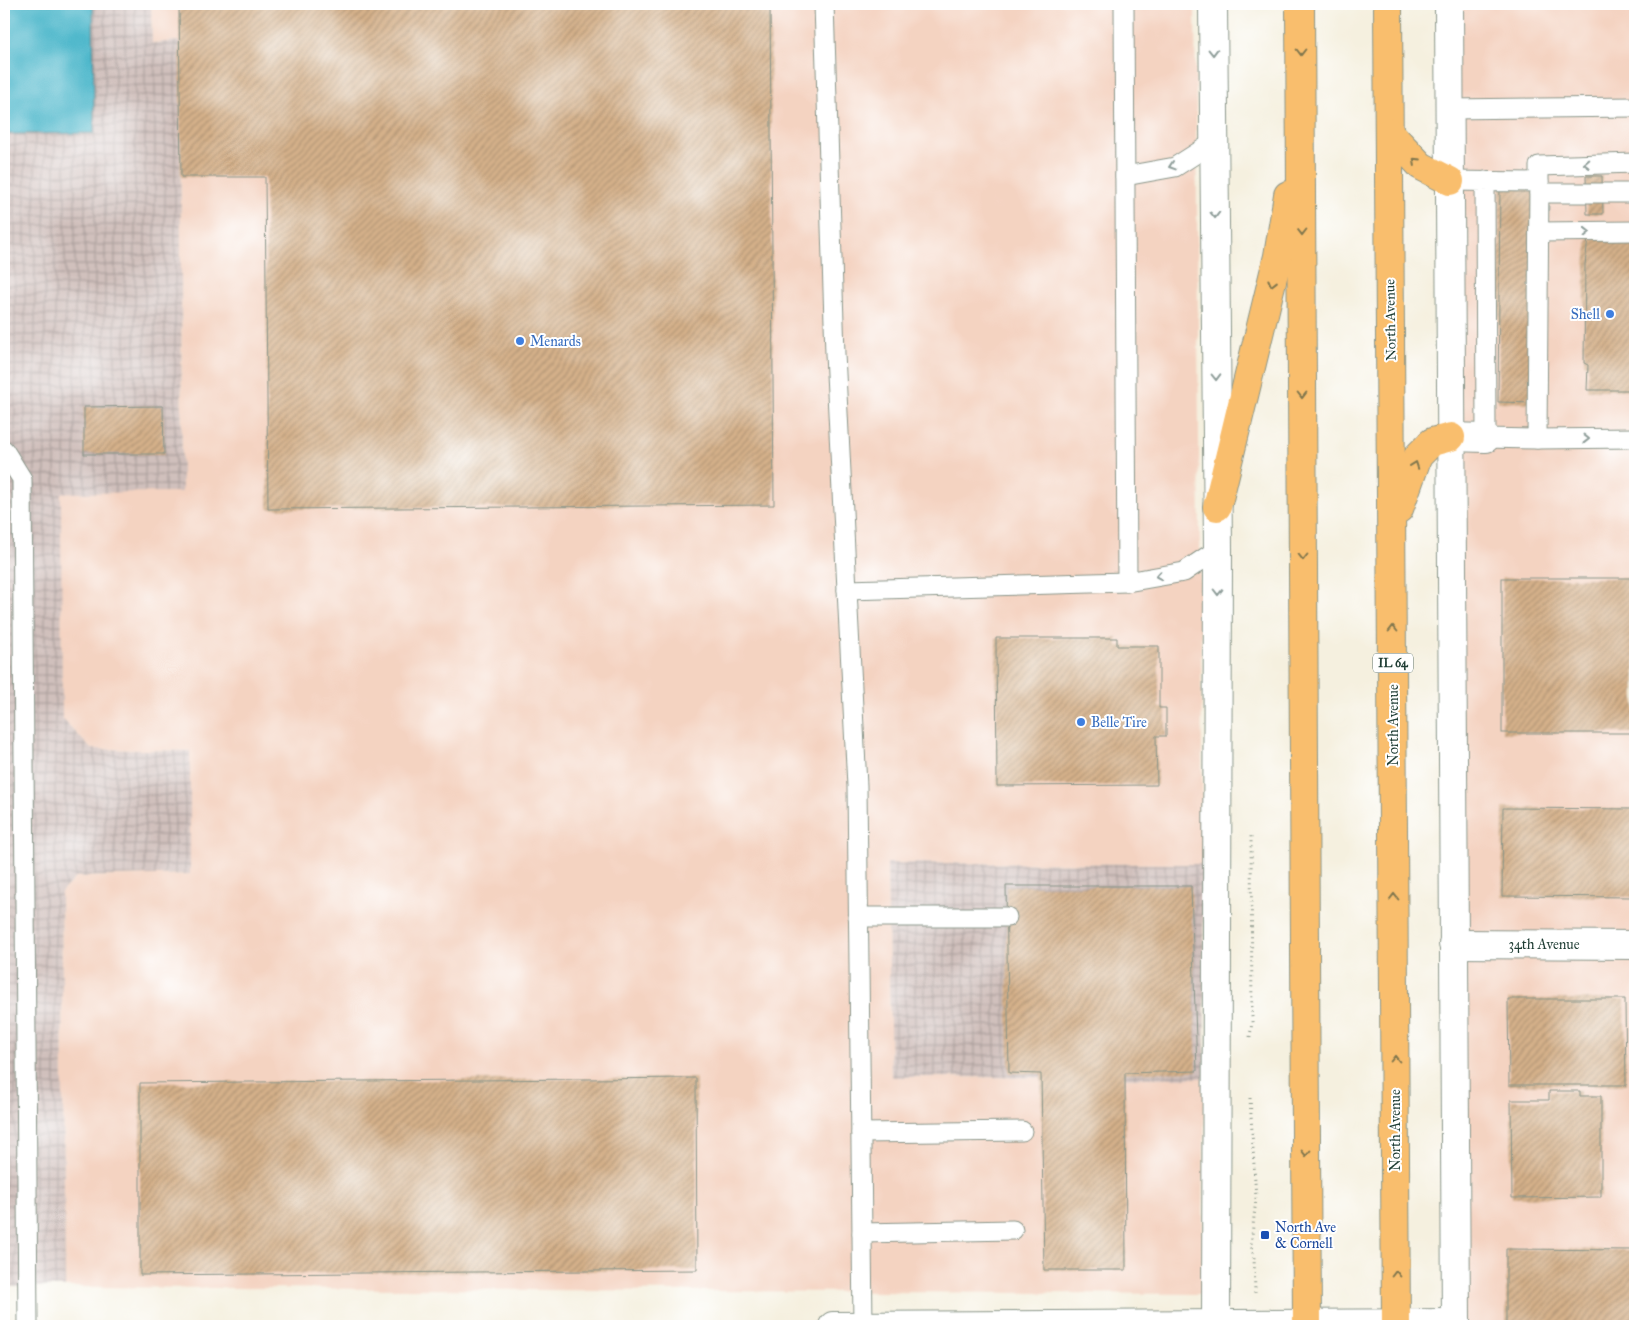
<svg xmlns="http://www.w3.org/2000/svg" width="1639" height="1330" font-family="'IM FELL Great Primer',serif">
<style>
.built{fill:#f4d3c1}
.industrial{fill:url(#industrial-grid)}
.water{fill:#4db7cb;stroke:#367a80}
.building{fill:url(#building-hatch)}
.lines{fill:none;stroke-linecap:round;stroke-linejoin:round}
.lane-casing{stroke:#8a968a;stroke-width:21}
.street-casing{stroke:#8a968a;stroke-width:30}
.primary-casing{stroke:#8a968a;stroke-width:30}
.path{stroke:#8a968a;stroke-width:3;stroke-dasharray:1 4;stroke-linecap:butt}
.lane{stroke:#fff;stroke-width:19}
.street{stroke:#fff;stroke-width:28}
.primary{stroke:#f9be6d;stroke-width:28}
.oneway{stroke:#8f9e9a}
.oneway2{stroke:#81774e}
.shop-dot{fill:#3f7fe0;stroke:#fff;stroke-width:2}
.transit-dot{fill:#1a4fb4;stroke:#fff;stroke-width:2}
.labels{text-anchor:middle;stroke-width:4;stroke-linejoin:round;paint-order:stroke}
.shield{fill:#fff;stroke:#627771;stroke-width:1}
.shield-label{font-size:12px;font-weight:bold;fill:#1f3d34}
.shop-label{font-size:14px;fill:#366cbe;stroke:#fff;text-anchor:start}
.street-label{font-size:14px;fill:#1f3d34;stroke:#fff}
.transit-label{font-size:14px;fill:#164399;stroke:#fff;text-anchor:start}
</style>
<defs>
<pattern id="industrial-grid" width="8" height="8" patternUnits="userSpaceOnUse" patternTransform="scale(1.25)"><rect width="8" height="8" fill="#d0c0bc"/><path d="M0 4h8M4 0v8" fill="none" stroke="#a89d9a"/></pattern>
<pattern id="building-hatch" width="6" height="6" patternUnits="userSpaceOnUse" patternTransform="scale(1.25)"><rect width="6" height="6" fill="#d5b18a"/><path d="M-1 1l2-2M0 6l6-6M5 7l2-2" fill="none" stroke="#ac9172"/></pattern>
</defs>
<rect width="100%" height="100%" fill="#fff"/>
<filter id="ink" filterUnits="userSpaceOnUse"><feTurbulence type="fractalNoise" baseFrequency=".02" numOctaves="2"/><feDisplacementMap in="SourceGraphic" scale="10" xChannelSelector="R" yChannelSelector="G"/><feConvolveMatrix kernelMatrix="1 2 1 2 8 2 1 2 1" color-interpolation-filters="sRGB"/></filter>
<filter id="wash" filterUnits="userSpaceOnUse"><feTurbulence type="fractalNoise" baseFrequency=".0096" numOctaves="4" result="noise"/><feDisplacementMap in="SourceGraphic" scale="20" xChannelSelector="R" yChannelSelector="G"/><feGaussianBlur stdDeviation="1.12" result="paint"/><feColorMatrix in="noise" values="0 0 0 0 0 0 0 0 0 0 0 0 0 0 0 0 0 1.4 0 .05"/><feComposite in="paint" operator="in"/></filter>
<g filter="url(#wash)">
<rect width="100%" height="100%" fill="#f5f0df"/>
<!-- built -->
<g class="built">
<polygon points="151,4 1195,4 1203,864 887,863 891,1077 1205,1078 1202,1294 65,1287 61,892 76,877 190,874 190,751 91,749 62,718 60,492 182,492 180,41 152,43"/>
<polygon points="1449,4 1635,4 1635,1326 1456,1326"/>
</g>
<!-- industrial -->
<g class="industrial">
<polygon points="4,4 151,4 152,43 180,41 182,492 61,493 62,718 91,749 190,751 190,874 76,877 61,892 65,1287 4,1287"/>
<polygon points="887,863 1203,864 1205,1078 891,1077"/>
</g>
<!-- water -->
<polygon class="water" points="4,4 93,4 94,133 4,134"/>
<g id="blocks">
<!-- building -->
<g class="building">
<polygon points="179,4 770,4 774,505 268,509 265,177 181,177"/>
<polygon points="1586,176 1602,176 1603,214 1587,214"/>
<polygon points="1500,186 1535,186 1533,403 1498,402"/>
<polygon points="1588,238 1635,238 1635,390 1587,390 1588,365 1584,363 1585,265"/>
<polygon points="163,406 164,454 84,454 84,407"/>
<rect x="1502" y="578" width="133" height="155"/>
<polygon points="996,638 1117,638 1117,646 1159,646 1159,708 1166,708 1166,736 1156,736 1157,785 997,786"/>
<polygon points="1503,808 1635,809 1635,897 1502,896"/>
<polygon points="1006,886 1191,886 1197,1071 1125,1073 1126,1270 1044,1270 1041,1074 1009,1073"/>
<polygon points="1508,999 1625,999 1626,1085 1509,1085"/>
<polygon points="696,1078 697,1270 140,1275 140,1083"/>
<polygon points="1549,1091 1580,1091 1580,1096 1601,1096 1601,1197 1512,1198 1511,1100 1549,1100"/>
<polygon points="1506,1249 1635,1250 1635,1326 1506,1326"/>
</g>
</g>
</g>
<g filter="url(#ink)">
<use href="#blocks" fill-opacity="0" stroke="#8a968a" stroke-width="1"/>
<g class="lines">
<!-- lane casing -->
<g class="lane-casing">
<g id="lane">
<polyline points="824,4 835,354 857,786 863,1326"/>
<polyline points="1124,4 1127,582"/>
<polyline points="1450,109 1635,107"/>
<polyline points="1125,176 1175,167 1214,142"/>
<polyline points="1450,181 1539,182 1537,439 1486,438 1485,181"/>
<polyline points="1539,182 1539,166 1635,163"/>
<polyline points="1539,193 1635,193"/>
<polyline points="1539,232 1635,231"/>
<polyline points="1537,439 1635,438"/>
<polyline points="4,450 22,479 28,1326"/>
<polyline points="847,590 1127,582 1184,572 1218,549"/>
<polyline points="858,917 1007,917"/>
<polyline points="861,1133 1022,1131"/>
<polyline points="862,1233 1013,1230"/>
</g>
</g>
<!-- street casing -->
<g class="street-casing">
<g id="street">
<polyline points="1213,4 1218,549 1216,1326"/>
<polyline points="1449,4 1456,1326"/>
<polyline points="1451,437 1486,438"/>
<polyline points="1453,944 1635,945"/>
<polyline points="833,1326 1456,1323"/>
</g>
</g>
<!-- primary casing -->
<g class="primary-casing">
<g id="primary">
<polyline points="1300,4 1307,1326"/>
<polyline points="1388,4 1396,1326"/>
<polyline points="1389,132 1421,166 1450,181"/>
<polyline points="1217,507 1278,256 1288,195"/>
<polyline points="1399,509 1418,456 1432,442 1451,437"/>
</g>
</g>
<!-- path -->
<g class="path">
<polyline points="1250,1037 1252,1022 1251,833"/>
<polyline points="1250,1098 1256,1198 1251,1245 1254,1257 1255,1293"/>
</g>
<!-- lane -->
<use href="#lane" class="lane"/>
<!-- street -->
<use href="#street" class="street"/>
<!-- primary -->
<use href="#primary" class="primary"/>
</g>
<!-- one-way arrows -->
<defs><path id="oneway-chevron" d="M-2-3.5L2.5 0L-2 3.5" fill="none" stroke-width="1.6" stroke-linecap="round" stroke-linejoin="round" transform="scale(1.25)"/></defs>
<g class="oneway">
<use href="#oneway-chevron" transform="translate(1213 52) rotate(89)"/>
<use href="#oneway-chevron" transform="translate(1587 164) rotate(178)"/>
<use href="#oneway-chevron" transform="translate(1172 166) rotate(162)"/>
<use href="#oneway-chevron" transform="translate(1215 215) rotate(89)"/>
<use href="#oneway-chevron" transform="translate(1587 232) rotate(-1)"/>
<use href="#oneway-chevron" transform="translate(1216 377) rotate(89)"/>
<use href="#oneway-chevron" transform="translate(1586 439)"/>
<use href="#oneway-chevron" transform="translate(1159 576) rotate(170)"/>
<use href="#oneway-chevron" transform="translate(1218 592) rotate(90)"/>
</g>
<g class="oneway2">
<use href="#oneway-chevron" transform="translate(1301 52) rotate(90)"/>
<use href="#oneway-chevron" transform="translate(1416 161) rotate(-137)"/>
<use href="#oneway-chevron" transform="translate(1302 232) rotate(90)"/>
<use href="#oneway-chevron" transform="translate(1272 283) rotate(104)"/>
<use href="#oneway-chevron" transform="translate(1302 395) rotate(90)"/>
<use href="#oneway-chevron" transform="translate(1415 465) rotate(-70)"/>
<use href="#oneway-chevron" transform="translate(1303 557) rotate(90)"/>
<use href="#oneway-chevron" transform="translate(1393 629) rotate(-90)"/>
<use href="#oneway-chevron" transform="translate(1394 897) rotate(-90)"/>
<use href="#oneway-chevron" transform="translate(1395 1059) rotate(-90)"/>
<use href="#oneway-chevron" transform="translate(1306 1153) rotate(90)"/>
<use href="#oneway-chevron" transform="translate(1396 1274) rotate(-90)"/>
</g>
</g>
<!-- markers -->
<g class="shop-dot">
<circle cx="1610" cy="314" r="5"/>
<circle cx="520" cy="341" r="5"/>
<circle cx="1081" cy="722" r="5"/>
</g>
<rect class="transit-dot" x="1260" y="1230" width="10" height="10" rx="2.5"/>
<g class="labels">
<!-- shield labels -->
<rect class="shield" x="1373" y="653.5" width="40" height="19" rx="4"/>
<g class="shield-label">
<text x="1393" y="667">IL 64</text>
</g>
<!-- shop labels -->
<g class="shop-label">
<text x="1600" y="319" text-anchor="end">Shell</text>
<text x="530" y="346">Menards</text>
<text x="1091" y="727">Belle Tire</text>
</g>
<!-- street labels -->
<g class="street-label">
<text transform="translate(1390 320) rotate(-91)" y="5">North Avenue</text>
<text transform="translate(1393 725) rotate(-90)" y="5">North Avenue</text>
<text x="1544" y="949">34th Avenue</text>
<text transform="translate(1395 1130) rotate(-90)" y="5">North Avenue</text>
</g>
<!-- transit labels -->
<g class="transit-label">
<text x="1275" y="1232">North Ave<tspan x="1275" dy="16">&amp; Cornell</tspan></text>
</g>
</g>
<!-- margin -->
<rect width="1639" height="1330" fill="none" stroke="#fff" stroke-width="20"/>
</svg>
